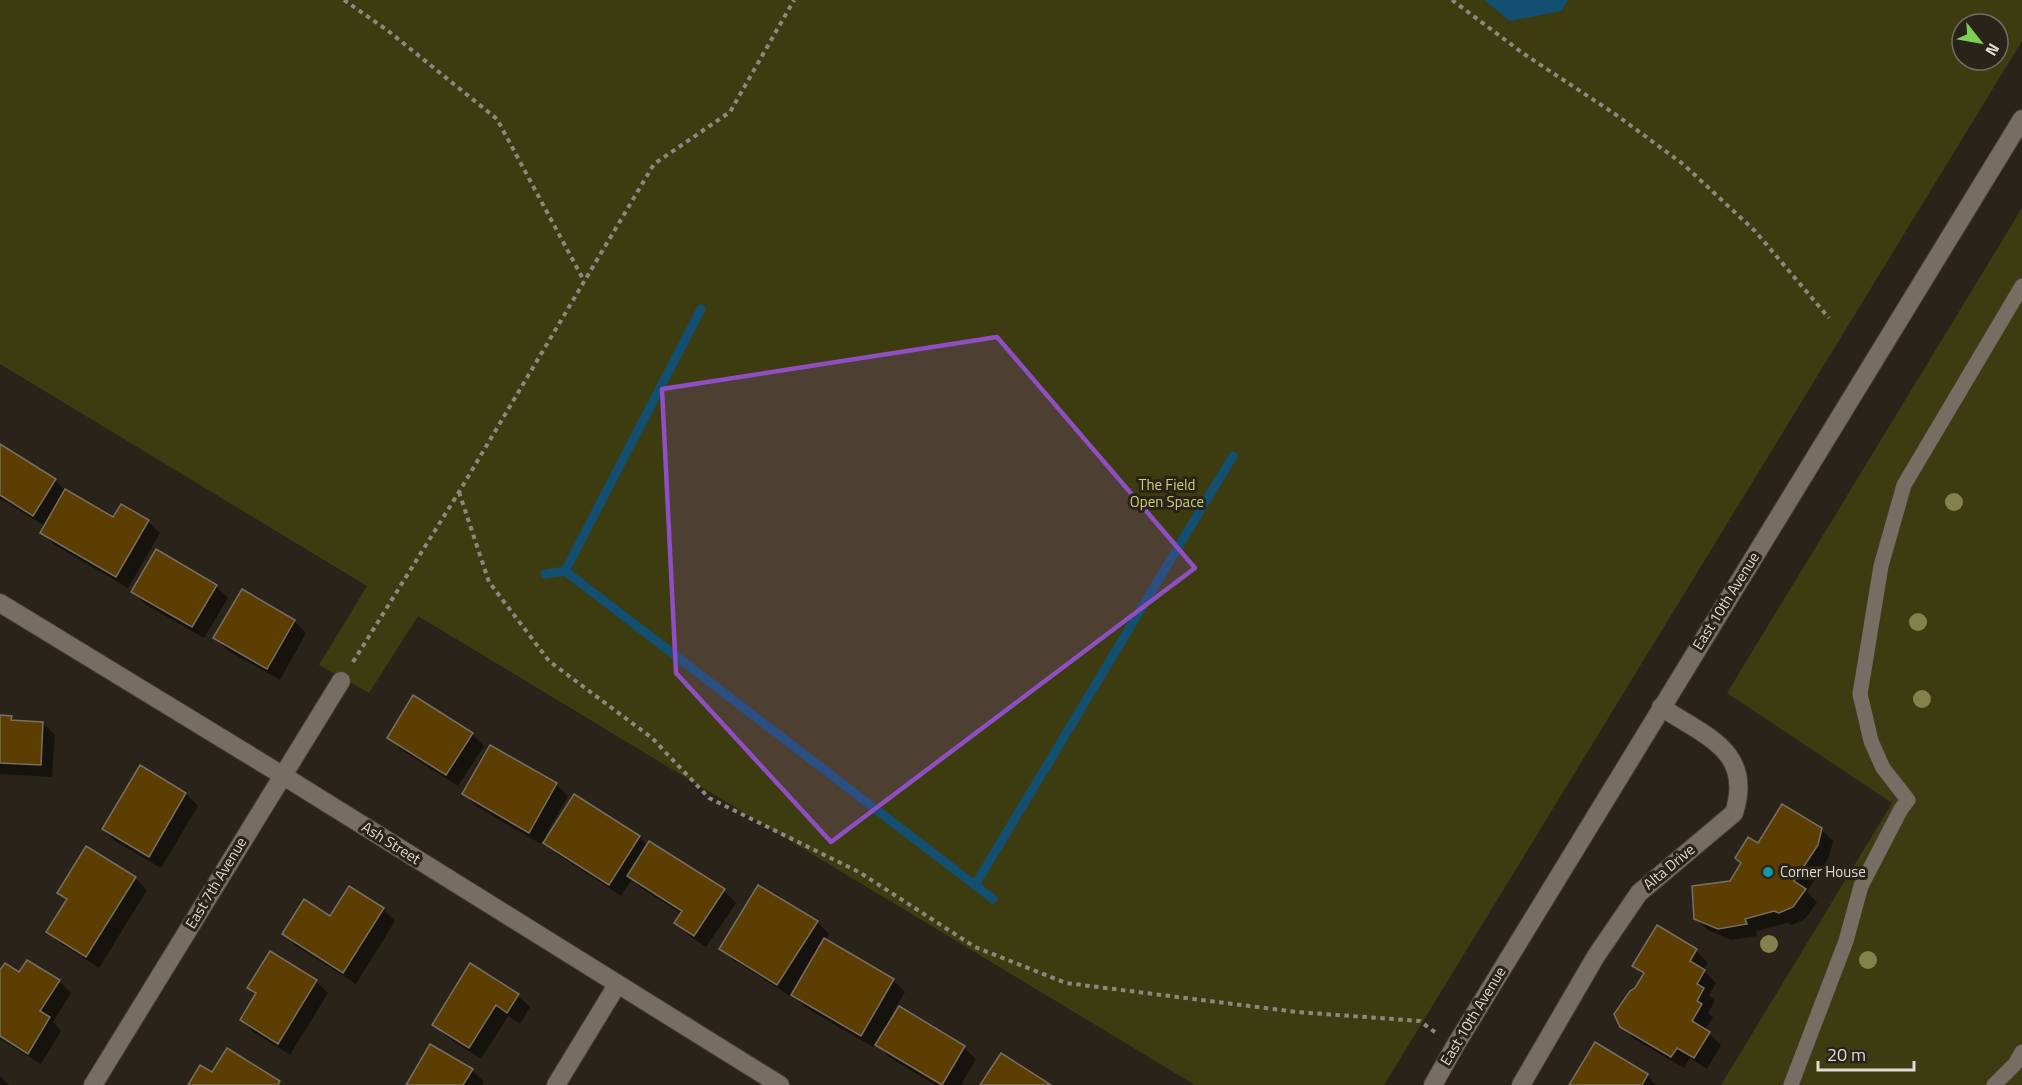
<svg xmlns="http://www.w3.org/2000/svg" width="2022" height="1085" font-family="'Titillium Web',sans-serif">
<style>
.green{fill:#3c3c10;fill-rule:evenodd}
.water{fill:#124f70}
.shadow{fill:#0007}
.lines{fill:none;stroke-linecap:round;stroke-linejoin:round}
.stream{stroke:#124f70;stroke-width:9}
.building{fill:#5d3e02;stroke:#776f63;stroke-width:1.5}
.lane-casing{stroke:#433d35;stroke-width:16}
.street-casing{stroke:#433d35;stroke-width:20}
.path{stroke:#8d877f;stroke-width:4;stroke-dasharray:4.5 4.5;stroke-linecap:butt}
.lane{stroke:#766e62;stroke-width:15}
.street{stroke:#766e62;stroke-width:18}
.tree{fill:#83824d}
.marked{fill:#8f4fc3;fill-opacity:0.2;stroke:#8f4fc3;stroke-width:4.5;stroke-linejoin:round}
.culture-dot{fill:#0f9aa8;stroke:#2a2319;stroke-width:2}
.labels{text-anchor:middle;stroke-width:6;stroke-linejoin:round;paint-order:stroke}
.park-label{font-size:15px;fill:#cccf77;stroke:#2a2319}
.street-label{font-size:15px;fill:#ded9d2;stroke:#2a2319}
.poi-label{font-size:15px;fill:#ded9d2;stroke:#2a2319;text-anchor:start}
</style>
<rect width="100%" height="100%" fill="#2a2319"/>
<!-- green -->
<g class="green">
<path d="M0,0H2022V41L1384,1085H1195L418,616L369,693L319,665L367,586L0,364ZM1962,24H1998V60H1962Z"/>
<polygon points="2022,208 2022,1085 1721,1085 1892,803 1727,693"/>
</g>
<!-- water -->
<polygon class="water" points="1484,0 1568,0 1561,11 1510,21"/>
<!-- shadow -->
<g class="shadow">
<polygon points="0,446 55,480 67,492 113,519 148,521 160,533 128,588 53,544 42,532 45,526 1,499 0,501"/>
<polygon points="216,586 228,598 204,638 145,604 133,592"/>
<polygon points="242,591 294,621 306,633 280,680 227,650 215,638"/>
<polygon points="414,697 472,734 484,746 458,786 400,749 388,737"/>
<polygon points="0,717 11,717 15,722 43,723 55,735 52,777 0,774"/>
<polygon points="491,747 556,784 568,796 546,835 639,837 648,846 724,891 736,903 706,947 688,935 676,923 682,914 641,888 632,879 621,896 557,854 543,841 541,844 476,806 464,794"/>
<polygon points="140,767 186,794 198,806 161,868 115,841 103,829"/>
<polygon points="1821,829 1833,841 1829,857 1807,892 1817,902 1805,919 1792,925 1787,923 1756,931 1757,936 1731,940 1708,930 1696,918 1731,882 1759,846"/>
<polygon points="135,878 147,890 99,968 60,943 48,932 67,901 59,893"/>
<polygon points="383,909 395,921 356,984 296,946 284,934 331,918"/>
<polygon points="817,922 829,934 825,941 893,980 905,992 892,1014 895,1015 899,1008 964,1048 976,1059 961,1085 935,1085 889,1057 875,1043 873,1047 805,1007 792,993 790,996 733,960 721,948"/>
<polygon points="1696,951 1708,963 1703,970 1716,983 1709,995 1715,1001 1708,1013 1713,1017 1705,1030 1721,1045 1707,1069 1690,1058 1684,1068 1634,1039 1622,1026 1636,989 1644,976 1634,966"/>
<polygon points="271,953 316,981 328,993 290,1055 253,1032 241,1020 257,995 249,988"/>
<polygon points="0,973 20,974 59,981 71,993 53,1022 61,1031 41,1064 0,1039"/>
<polygon points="518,995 530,1007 520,1024 508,1016 481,1059 446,1036 434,1024"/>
<polygon points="472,1070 484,1082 482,1085 408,1085"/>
<polygon points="1647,1075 1656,1085 1571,1085"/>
<polygon points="0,1076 9,1085 0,1085"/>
</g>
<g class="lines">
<!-- stream -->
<g class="stream">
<polyline points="701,309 565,571 993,899"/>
<polyline points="545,574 565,571"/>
<polyline points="975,885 1233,456"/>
</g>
</g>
<!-- building -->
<g class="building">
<polygon points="0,444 56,479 33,516 0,495"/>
<polygon points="65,489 113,517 121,504 149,520 116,577 40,533"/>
<polygon points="156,549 217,585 192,627 131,592"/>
<polygon points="242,589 295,620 267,669 213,638"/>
<polygon points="413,695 473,733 446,775 387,738"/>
<polygon points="0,715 12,716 11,720 43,722 41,765 0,763"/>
<polygon points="490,745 557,783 529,833 462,794"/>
<polygon points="140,765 186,793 149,857 102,829"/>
<polygon points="574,794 640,836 609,885 543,843"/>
<polygon points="1782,804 1822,828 1818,845 1794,881 1806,889 1793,907 1779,913 1774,911 1745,919 1747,924 1718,929 1694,919 1692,886 1730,881 1741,863 1735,858 1748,837 1758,843"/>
<polygon points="649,841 725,889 694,936 674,923 682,911 627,876"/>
<polygon points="86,846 136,877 86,957 46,932 67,899 57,893"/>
<polygon points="758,885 818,921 777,985 719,949"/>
<polygon points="349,886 384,908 343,973 282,934 304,899 330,916"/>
<polygon points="1657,925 1697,949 1690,961 1705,970 1697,984 1704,988 1697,1001 1702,1004 1692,1021 1710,1032 1694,1058 1677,1048 1671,1057 1620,1027 1614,1014 1630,991 1635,988 1644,973 1632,966"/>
<polygon points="824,938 894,979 861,1036 791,995"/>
<polygon points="270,951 317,980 278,1044 240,1020 256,993 247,988"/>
<polygon points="27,960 60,980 40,1011 50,1017 28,1054 0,1036 0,970 5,963 19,972"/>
<polygon points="470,963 519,994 507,1013 496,1005 469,1048 432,1025"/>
<polygon points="899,1006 965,1046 942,1085 875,1045"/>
<polygon points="1595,1042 1648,1074 1642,1085 1569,1085"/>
<polygon points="430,1044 473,1069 463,1085 406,1085"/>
<polygon points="227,1048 280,1081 278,1085 188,1085 200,1065 212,1072"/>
<polygon points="1001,1053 1051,1085 980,1085"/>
</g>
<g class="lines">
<!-- lane casing -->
<g class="lane-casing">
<g id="lane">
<polyline points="1791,1085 1846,941 1861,886 1901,809 1908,800 1883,768 1871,741 1860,694 1881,566 1904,485 2022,286"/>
<polyline points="1994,1085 2015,1064 2022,1052"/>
</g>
</g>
<!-- street casing -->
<g class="street-casing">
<g id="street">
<polyline points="0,603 282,775 780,1085"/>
<polyline points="93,1085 341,681"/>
<polyline points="556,1085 617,985"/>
<polyline points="1433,1085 1455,1046 2022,119"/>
<path d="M1521,1085L1596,956L1639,893L1734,813C1754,751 1705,736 1661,707"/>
</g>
</g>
<!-- path -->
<g class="path">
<polyline points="344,0 387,30 497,119 583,279"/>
<polyline points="1452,0 1524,54 1615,114 1683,164 1755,231 1829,318"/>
<polyline points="459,492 489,582 549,661 652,738 709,798 859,872 975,947 1066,983 1297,1012 1420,1021 1436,1033"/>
<polyline points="353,662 459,492 654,164 730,112 794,0"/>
</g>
<!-- lane -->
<use href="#lane" class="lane"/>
<!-- street -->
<use href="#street" class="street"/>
</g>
<!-- trees -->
<g class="tree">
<circle cx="1954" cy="502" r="9"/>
<circle cx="1918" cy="622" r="9"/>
<circle cx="1922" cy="699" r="9"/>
<circle cx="1769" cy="944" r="9"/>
<circle cx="1868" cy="960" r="9"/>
</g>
<!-- marked area -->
<path class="marked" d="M997,337L1195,568L831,842L676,673L662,389Z"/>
<!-- markers -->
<circle class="culture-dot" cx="1768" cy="872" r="6"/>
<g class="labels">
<!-- park labels -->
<g class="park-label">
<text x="1167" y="490">The Field<tspan x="1167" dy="17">Open Space</tspan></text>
</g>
<!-- street labels -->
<g class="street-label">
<text transform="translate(1726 601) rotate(-58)" y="5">East 10th Avenue</text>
<text transform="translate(391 843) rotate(32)" y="5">Ash Street</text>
<text transform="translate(1669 867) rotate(-40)" y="5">Alta Drive</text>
<text transform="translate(216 883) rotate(-59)" y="5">East 7th Avenue</text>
<text transform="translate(1473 1016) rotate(-59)" y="5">East 10th Avenue</text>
</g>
<!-- poi labels -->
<g class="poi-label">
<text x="1780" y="877">Corner House</text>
</g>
</g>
<!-- north arrow -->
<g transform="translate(1980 42) rotate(121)"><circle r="28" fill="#2a2319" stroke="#726c63" stroke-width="1.5"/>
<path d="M0-4.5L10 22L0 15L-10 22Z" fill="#7cd155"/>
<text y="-9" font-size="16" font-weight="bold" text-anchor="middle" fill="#ded9d2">N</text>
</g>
<!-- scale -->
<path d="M1818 1061v9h96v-9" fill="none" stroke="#ded9d2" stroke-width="3"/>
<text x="1827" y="1061" font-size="18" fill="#ded9d2" stroke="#2a2319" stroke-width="4.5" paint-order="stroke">20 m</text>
</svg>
